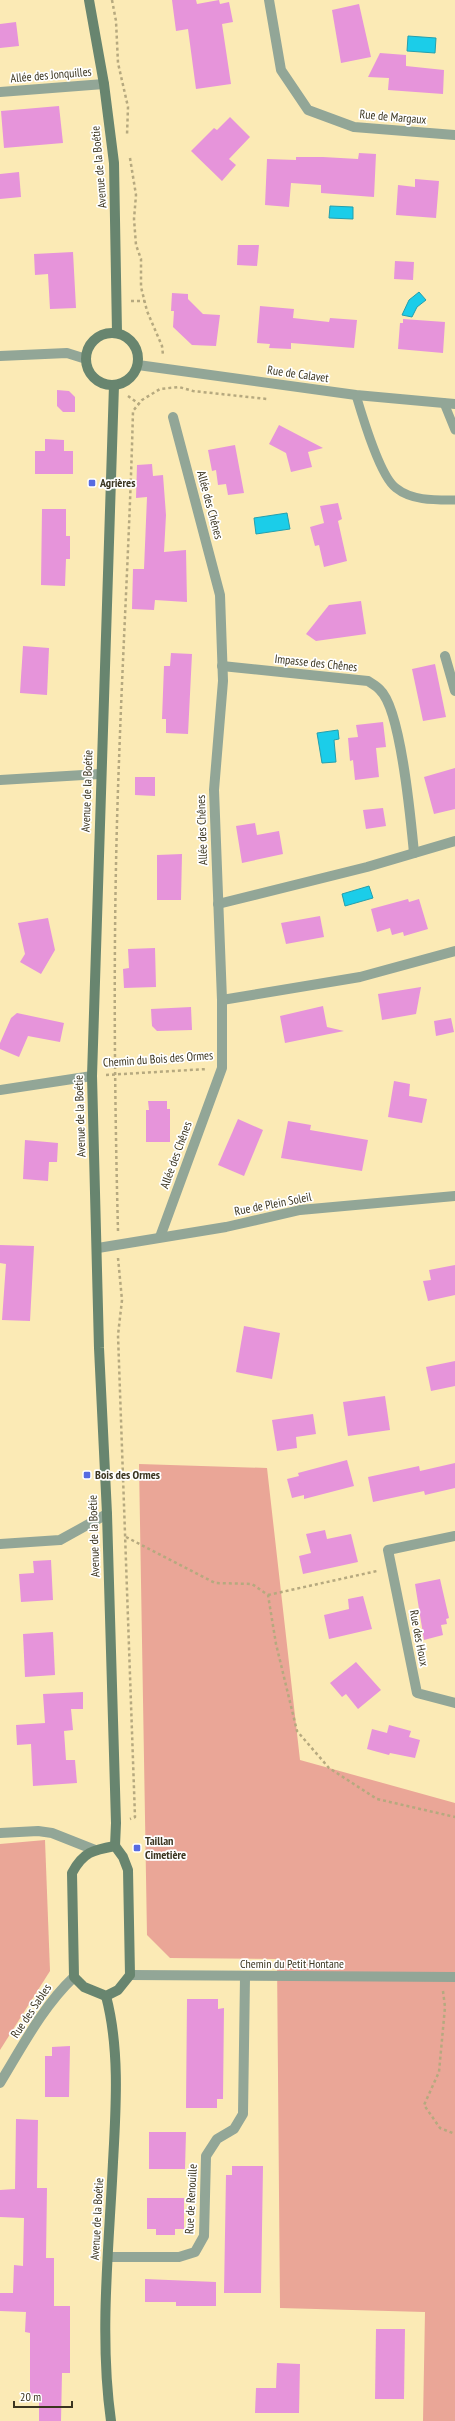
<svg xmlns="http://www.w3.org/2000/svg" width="455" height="2421" font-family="'PT Sans Narrow',sans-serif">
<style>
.green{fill:#eaa697}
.water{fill:#1bcde9;stroke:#259fad}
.building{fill:#e694da}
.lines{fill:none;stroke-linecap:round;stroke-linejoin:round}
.path{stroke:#b6a97f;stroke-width:2.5;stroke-dasharray:3 3;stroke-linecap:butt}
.lane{stroke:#92a697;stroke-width:9}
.street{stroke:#92a697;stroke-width:10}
.secondary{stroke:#68856f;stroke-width:10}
.poi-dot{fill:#576be1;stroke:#fff;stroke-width:1.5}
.labels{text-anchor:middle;stroke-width:3.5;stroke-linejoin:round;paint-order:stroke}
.street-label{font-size:12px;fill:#3b3520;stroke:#fff}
.poi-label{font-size:12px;font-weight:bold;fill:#3b3520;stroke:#fff;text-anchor:start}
</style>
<rect width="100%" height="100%" fill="#fbeab5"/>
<!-- green -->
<g class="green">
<polygon points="139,1464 267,1468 300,1760 455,1803 455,2421 423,2421 425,2312 280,2308 277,1959 170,1958 147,1935"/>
<polygon points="45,1840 50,1971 0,2050 0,1844"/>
</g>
<!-- water -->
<g class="water">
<polygon points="408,36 436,38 435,53 407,51"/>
<polygon points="330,206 353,207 353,219 329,218"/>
<polygon points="419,292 426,300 417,307 412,317 402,315 409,300"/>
<polygon points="287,513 290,529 256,534 254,518"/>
<polygon points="338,730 339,739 334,740 336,762 322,763 317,733"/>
<polygon points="369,886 373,898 345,906 342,894"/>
</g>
<!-- building -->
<g class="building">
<polygon points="172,0 196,0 197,4 219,0 220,4 229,2 233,22 222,24 231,84 196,89 188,29 176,31"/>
<polygon points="359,4 371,57 341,63 332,10"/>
<polygon points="16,22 19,46 0,48 0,24"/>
<polygon points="380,53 406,55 406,66 444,70 443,94 388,90 389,78 368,77"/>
<polygon points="59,106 63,143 4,148 1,111"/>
<polygon points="230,117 250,137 229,159 236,165 222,181 191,151 214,128 217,130"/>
<polygon points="359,153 376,154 374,197 321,193 321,185 291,183 289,207 265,205 267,159 296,160 296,157 323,157 358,159"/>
<polygon points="19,172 21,197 0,199 0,174"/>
<polygon points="415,179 439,181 436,218 396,215 398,185 415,187"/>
<polygon points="238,245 259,245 257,266 237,265"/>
<polygon points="73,252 76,308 50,309 48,274 35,275 34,254"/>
<polygon points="395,261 414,262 413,280 394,279"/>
<polygon points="172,293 188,294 188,299 203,314 220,315 216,346 192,345 173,327 174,311 171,311"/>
<polygon points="260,306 294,309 293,318 329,322 330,318 357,320 354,348 291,343 291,349 269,348 270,344 257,343"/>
<polygon points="403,319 445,322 443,353 398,349 400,323 403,323"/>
<polygon points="57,390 69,391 75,397 75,412 63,412 57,406"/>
<polygon points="279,425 323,448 308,452 312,467 291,472 286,453 269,444"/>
<polygon points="45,439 64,440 64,451 73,451 73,474 35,474 35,451 45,451"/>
<polygon points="235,445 244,493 228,495 226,484 218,485 216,470 212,471 208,450"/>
<polygon points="152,464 153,476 163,475 166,515 164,552 186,550 187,602 155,600 154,610 132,609 133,569 144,569 147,497 136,498 137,465"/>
<polygon points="338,503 342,519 338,521 347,561 324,567 319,545 315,546 310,527 324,523 320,506"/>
<polygon points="42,509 66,509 66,536 70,536 70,559 66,559 65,586 41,585"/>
<polygon points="361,601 366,634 316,641 306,634 329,605"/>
<polygon points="23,646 49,648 47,695 20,693"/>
<polygon points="171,653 192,654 188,734 166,733 166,719 162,719 164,666 170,666"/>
<polygon points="435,664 446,717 423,721 412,669"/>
<polygon points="383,722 386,747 376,748 379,777 355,780 353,760 350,761 348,738 358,737 356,725"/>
<polygon points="455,768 455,809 434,814 424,777"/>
<polygon points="135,777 155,777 155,796 135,795"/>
<polygon points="383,808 386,826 366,829 363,810"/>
<polygon points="255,823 257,835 279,831 283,854 242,863 236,826"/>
<polygon points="182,854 181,900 157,900 157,855"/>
<polygon points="408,899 409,902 419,899 428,929 404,936 403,932 392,935 390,928 377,932 371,909"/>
<polygon points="320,916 324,937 286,944 281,923"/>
<polygon points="48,918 55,950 41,974 20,962 25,954 18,923"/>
<polygon points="155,948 156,987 124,988 123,969 129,968 128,949"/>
<polygon points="421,987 416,1014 382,1020 378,994"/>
<polygon points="323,1006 327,1027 344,1031 285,1043 280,1016"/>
<polygon points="191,1007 192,1030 157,1031 152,1026 151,1009"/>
<polygon points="17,1013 64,1023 60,1042 28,1036 19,1057 0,1049 0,1043 11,1018"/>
<polygon points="451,1018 454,1032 436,1036 434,1021"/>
<polygon points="394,1081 410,1084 409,1096 427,1099 422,1123 388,1117"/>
<polygon points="148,1101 167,1101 167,1109 170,1109 170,1142 146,1142 146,1110 149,1110"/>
<polygon points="238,1119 263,1130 244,1176 218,1165"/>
<polygon points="288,1121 311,1125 310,1130 368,1140 362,1171 281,1158"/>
<polygon points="25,1140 58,1143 57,1162 49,1162 48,1181 23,1179"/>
<polygon points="0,1245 34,1246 30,1321 2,1320 6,1264 0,1263"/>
<polygon points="455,1265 455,1295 428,1301 423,1281 431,1280 429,1270"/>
<polygon points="244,1326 280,1333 272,1379 236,1372"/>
<polygon points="455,1361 455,1386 431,1391 426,1367"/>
<polygon points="385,1396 390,1430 348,1436 343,1402"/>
<polygon points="313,1414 316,1434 296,1437 297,1448 277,1451 272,1420"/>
<polygon points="347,1460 354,1486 304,1499 304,1495 292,1498 287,1479 299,1476 298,1473"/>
<polygon points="455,1463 455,1488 425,1495 424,1491 373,1502 368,1477 419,1466 420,1471"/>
<polygon points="325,1530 327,1539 351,1534 358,1562 303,1574 299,1556 311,1553 306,1534"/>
<polygon points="51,1560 53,1600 21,1602 19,1574 34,1573 33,1561"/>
<polygon points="440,1579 449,1618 446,1619 447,1624 441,1625 443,1635 424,1640 415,1584"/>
<polygon points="363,1596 372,1629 329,1639 324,1615 349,1609 348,1599"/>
<polygon points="53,1632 55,1675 25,1677 23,1634"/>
<polygon points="356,1662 381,1690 358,1709 346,1694 342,1697 330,1683"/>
<polygon points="83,1692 83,1709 71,1709 73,1730 64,1731 66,1760 75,1760 77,1783 33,1786 31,1744 17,1745 16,1725 45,1723 43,1694"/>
<polygon points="389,1725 411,1731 409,1737 420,1740 415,1758 390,1753 389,1755 367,1749 372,1729 387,1733"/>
<polygon points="187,1999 218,1999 218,2009 224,2008 223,2099 217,2099 217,2108 186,2108"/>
<polygon points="70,2046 69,2097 45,2097 45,2056 52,2056 52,2047"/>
<polygon points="16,2119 38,2120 37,2188 47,2188 46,2258 54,2258 54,2306 70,2306 70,2373 62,2373 61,2421 39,2421 39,2397 30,2396 30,2333 25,2332 26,2312 0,2311 0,2293 13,2293 14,2265 23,2266 24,2218 0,2217 0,2190 15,2189"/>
<polygon points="149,2132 186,2132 185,2169 149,2169"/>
<polygon points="232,2166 263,2166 261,2293 224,2293 226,2175 232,2175"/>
<polygon points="147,2198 184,2198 184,2229 175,2229 175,2235 156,2235 156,2229 147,2229"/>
<polygon points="145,2279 216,2282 216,2306 176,2306 176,2302 145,2302"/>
<polygon points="376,2329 405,2329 404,2399 375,2399"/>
<polygon points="277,2363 300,2364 299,2413 255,2413 256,2388 276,2388"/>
</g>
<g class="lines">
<!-- path -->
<g class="path">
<polyline points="112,0 116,21 118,63 128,107 127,135"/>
<polyline points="130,158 136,195 134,219 136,245 141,259 141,287 147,311 162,346 163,355"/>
<polyline points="131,301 145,301"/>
<polyline points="128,396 139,404"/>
<polyline points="106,1075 207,1069"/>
<path d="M118,1231C114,1075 113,917 119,761C123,644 130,528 133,411L142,400L160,389L179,387L193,391L267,399"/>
<polyline points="118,1258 122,1300 118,1335 135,1817 130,1819"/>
<polyline points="126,1537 215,1583 252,1584 268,1595 276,1644 297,1731 329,1768 377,1799 455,1817"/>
<polyline points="268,1595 377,1571"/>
<polyline points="443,1991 445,2007 439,2072 424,2105 440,2128 455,2134"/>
</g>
<!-- lane -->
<g class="lane">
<path d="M356,395C362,415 380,477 396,488C412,501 436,500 455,500"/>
<polyline points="444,403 455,430"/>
</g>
<!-- street -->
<g class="street">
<polyline points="269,0 281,70 308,110 354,127 455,135"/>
<polyline points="0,92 104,84"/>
<polyline points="0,356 67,353 86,359"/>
<polyline points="138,365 356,395 455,404"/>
<polyline points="445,656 455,691"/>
<path d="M222,666L368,681C372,684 377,686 380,690C401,709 411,822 414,853"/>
<polyline points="0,780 100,774"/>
<polyline points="218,904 367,867 455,841"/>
<polyline points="222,1000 360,977 455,951"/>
<polyline points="0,1090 92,1076"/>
<polyline points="160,1237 222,1068 222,1000 214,790 223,681 220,595 173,417"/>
<polyline points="98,1248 226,1227 300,1210 455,1196"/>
<polyline points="455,1536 388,1550 417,1693 455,1703"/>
<polyline points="0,1544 60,1540 107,1514"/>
<polyline points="0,1833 38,1831 52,1833 95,1850"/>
<polyline points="130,1975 455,1977"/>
<path d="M0,2083C22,2047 43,2006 74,1977"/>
<polyline points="108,2257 179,2257 195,2252 204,2236 206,2156 217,2139 234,2129 243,2114 245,1977"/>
</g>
<!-- secondary -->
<g class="secondary">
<polyline points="89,0 104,84 114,163 117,333"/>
<circle cx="112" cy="359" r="26"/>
<polyline points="114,385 92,1076 99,1348 107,1514 116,1823 115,1846"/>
<path d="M115,1846L123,1857L128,1870L130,1975L118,1990L106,1996L84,1987L74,1977L72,1873C83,1852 93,1850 115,1846Z"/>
<path d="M106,1996C120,2049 116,2108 113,2162C109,2247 99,2336 111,2421"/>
</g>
</g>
<!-- markers -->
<g class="poi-dot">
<rect x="88" y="479" width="8" height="8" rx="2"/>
<rect x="83" y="1471" width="8" height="8" rx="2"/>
<rect x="133" y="1844" width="8" height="8" rx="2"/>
</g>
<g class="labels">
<!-- street labels -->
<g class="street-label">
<text transform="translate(51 75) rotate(-5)" y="4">Allée des Jonquilles</text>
<text transform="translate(393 117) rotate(5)" y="4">Rue de Margaux</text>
<text transform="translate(99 167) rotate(-95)" y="4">Avenue de la Boétie</text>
<text transform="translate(298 374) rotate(8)" y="4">Rue de Calavet</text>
<text transform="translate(210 505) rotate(75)" y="4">Allée des Chênes</text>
<text transform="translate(316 663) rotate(6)" y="4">Impasse des Chênes</text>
<text transform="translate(87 791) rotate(-88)" y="4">Avenue de la Boétie</text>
<text transform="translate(202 830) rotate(-92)" y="4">Allée des Chênes</text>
<text transform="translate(158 1059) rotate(-4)" y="4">Chemin du Bois des Ormes</text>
<text transform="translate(80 1116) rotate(-92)" y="4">Avenue de la Boétie</text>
<text transform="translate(176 1155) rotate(-70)" y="4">Allée des Chênes</text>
<text transform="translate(273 1204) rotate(-11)" y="4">Rue de Plein Soleil</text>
<text transform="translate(94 1536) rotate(-92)" y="4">Avenue de la Boétie</text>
<text transform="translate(419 1638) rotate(79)" y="4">Rue des Houx</text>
<text x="292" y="1968">Chemin du Petit Hontane</text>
<text transform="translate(31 2011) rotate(-56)" y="4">Rue des Sables</text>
<text transform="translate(191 2199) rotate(-87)" y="4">Rue de Renouille</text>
<text transform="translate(97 2219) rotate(-87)" y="4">Avenue de la Boétie</text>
</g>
<!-- poi labels -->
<g class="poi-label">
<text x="100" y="487">Agrières</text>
<text x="95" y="1479">Bois des Ormes</text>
<text x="145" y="1845">Taillan<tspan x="145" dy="14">Cimetière</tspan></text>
</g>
</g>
<!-- scale -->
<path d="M14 2401v6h58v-6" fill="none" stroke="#3b3520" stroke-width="2"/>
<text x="20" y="2401" font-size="12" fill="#3b3520" stroke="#ffffff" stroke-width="3" paint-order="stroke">20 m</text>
</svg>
